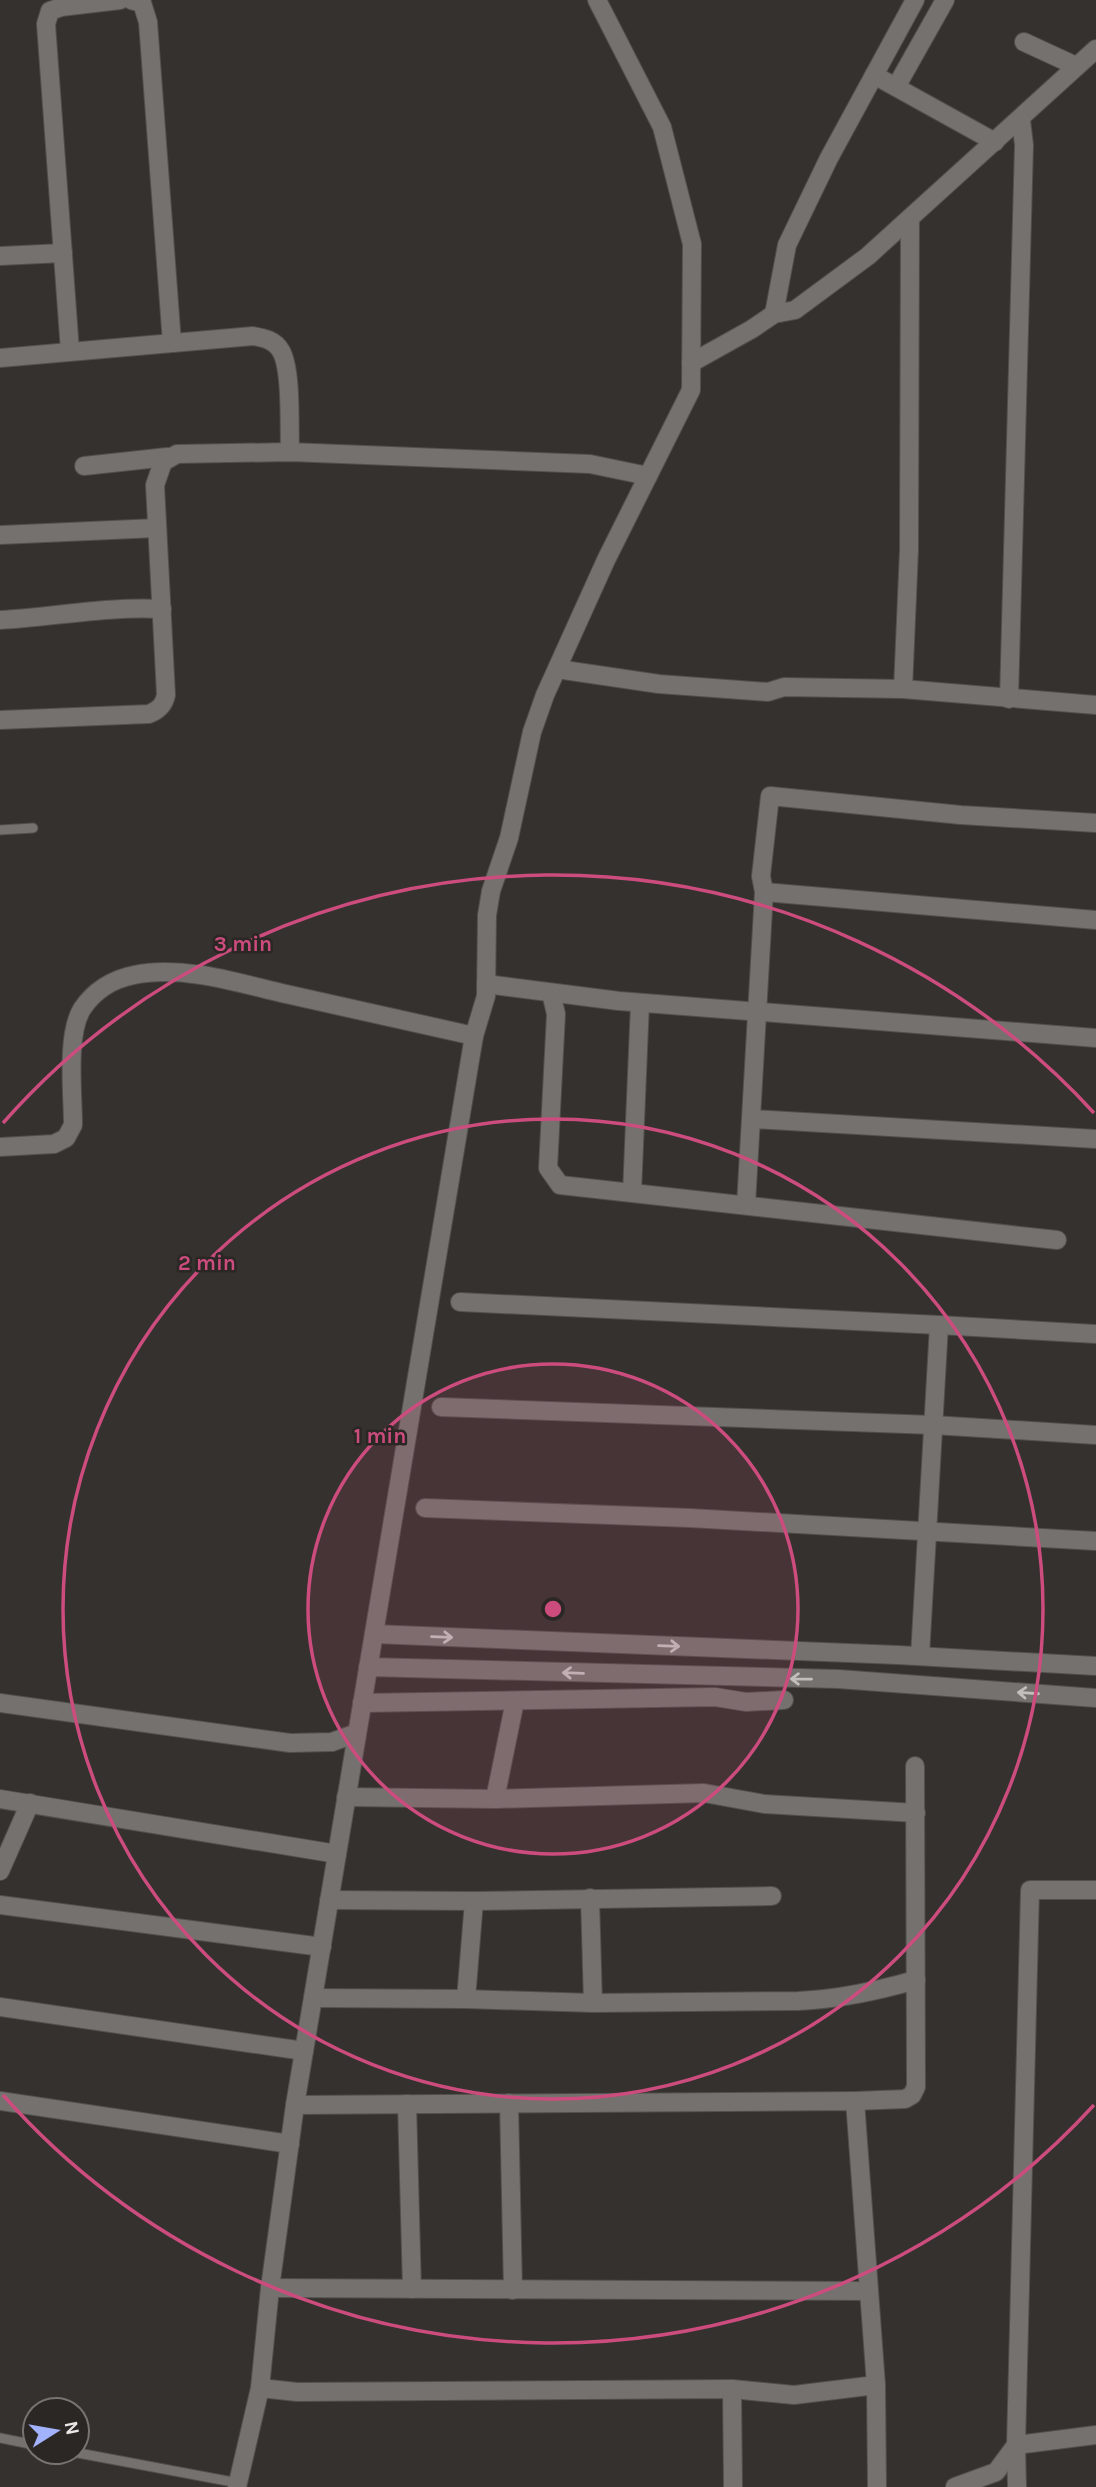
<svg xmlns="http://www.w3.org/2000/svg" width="1096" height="2487" font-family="Karla,sans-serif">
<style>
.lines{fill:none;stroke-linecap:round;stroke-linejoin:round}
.service-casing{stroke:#524f4c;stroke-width:11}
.minor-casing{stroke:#524f4c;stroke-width:20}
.service{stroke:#75716e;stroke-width:9}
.minor{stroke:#75716e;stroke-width:18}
.oneway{stroke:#c1bebc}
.ring{fill:none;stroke:#cc4c7e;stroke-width:3.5}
.centre{fill:#cc4c7e;stroke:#2a2724;stroke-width:3.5}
.ring-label{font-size:21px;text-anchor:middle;font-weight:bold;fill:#cc4c7e;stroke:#2a2724;stroke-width:5;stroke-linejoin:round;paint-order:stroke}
</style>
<rect width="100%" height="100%" fill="#34312e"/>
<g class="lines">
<!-- service casing -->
<g class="service-casing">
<g id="service">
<polyline points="0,830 33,828"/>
<polyline points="0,2438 35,2445"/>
<polyline points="73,2452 238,2483"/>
</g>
</g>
<!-- minor casing -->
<g class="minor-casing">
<g id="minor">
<polyline points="131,0 142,3 148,22 172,343"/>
<polyline points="1024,42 1076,66"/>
<polyline points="874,75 995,142"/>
<polyline points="896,87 945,0"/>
<polyline points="0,256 63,253"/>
<polyline points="774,314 787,245 829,158 915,0"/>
<polyline points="70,351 46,24 50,11 61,7 120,0"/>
<path d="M0,358L253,336C264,338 275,340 281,351C292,370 289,428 290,452"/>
<polyline points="691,363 752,329 774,314 795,310 868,256 1096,49"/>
<polyline points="84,466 167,457"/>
<polyline points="0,535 157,528"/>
<path d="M0,620C54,617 107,606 162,609"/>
<polyline points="557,669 659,684 768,692 784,687 903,689 1096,705"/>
<polyline points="903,689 909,550 910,218"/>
<polyline points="1009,699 1024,145 1021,120"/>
<path d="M0,720L149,714C159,710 164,705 166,695L155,485L163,462L177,454L290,452L590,464L648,476"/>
<polyline points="764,892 1096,920"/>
<polyline points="486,984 619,1001 1096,1038"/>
<polyline points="551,993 556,1014 548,1168 560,1185 1057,1240"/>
<polyline points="752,1119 1096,1139"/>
<path d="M0,1147L54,1144L66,1138L73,1125C73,1094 66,1035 82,1009C94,991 113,979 134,975C184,965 238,983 286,994C349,1008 411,1022 474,1036"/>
<polyline points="632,1193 640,1003"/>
<polyline points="746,1205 764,892 761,876 770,796 961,815 1096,823"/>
<polyline points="460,1302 939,1325 1096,1334"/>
<polyline points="441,1407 933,1425 1096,1435"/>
<polyline points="425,1508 690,1518 1096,1541"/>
<polyline points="374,1634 898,1655 1096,1666"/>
<polyline points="920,1656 939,1325"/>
<polyline points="368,1667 838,1679 1096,1698"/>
<polyline points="0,1703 290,1743 332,1742 357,1733"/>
<polyline points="362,1703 715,1697 746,1702 784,1700"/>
<polyline points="346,1797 495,1799 704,1793 764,1804 916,1813"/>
<polyline points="0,1799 337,1854"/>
<polyline points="495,1799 515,1701"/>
<polyline points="0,1871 30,1803"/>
<polyline points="590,1898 593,2003"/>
<polyline points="329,1900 474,1901 772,1896"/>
<polyline points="0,1905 322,1947"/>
<path d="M313,1998L466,1999L593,2003L798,2001C840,1999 876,1991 916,1980"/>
<polyline points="466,1999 474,1901"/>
<polyline points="0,2007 304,2051"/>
<polyline points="0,2101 290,2144"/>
<polyline points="855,2101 905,2099 912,2095 916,2087 915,1766"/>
<polyline points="509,2103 513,2290"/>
<polyline points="407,2104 412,2289"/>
<polyline points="295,2105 855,2101 876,2385 877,2487"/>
<polyline points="270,2288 869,2291"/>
<polyline points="260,2388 297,2392 732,2389 794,2395 876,2385"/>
<polyline points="732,2389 733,2487"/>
<polyline points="237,2487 260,2388 270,2288 295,2105 474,1036 486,996 487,915 491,891 509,838 532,732 545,695 606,560 691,390 692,244 662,127 597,0"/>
<polyline points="955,2487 996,2472 1016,2445 1030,1890 1096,1890"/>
<polyline points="1017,2487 1016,2445 1096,2435"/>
</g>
</g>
<!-- service -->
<use href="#service" class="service"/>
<!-- minor -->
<use href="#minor" class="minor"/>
</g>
<!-- one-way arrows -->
<defs><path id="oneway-shaft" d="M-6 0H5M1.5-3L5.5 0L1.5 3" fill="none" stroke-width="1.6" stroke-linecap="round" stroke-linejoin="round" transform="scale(1.75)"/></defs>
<g class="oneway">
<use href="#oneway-shaft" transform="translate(442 1637) rotate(2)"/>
<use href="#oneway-shaft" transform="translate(669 1646) rotate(2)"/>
<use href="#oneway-shaft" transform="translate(573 1673) rotate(-178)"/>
<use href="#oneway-shaft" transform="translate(801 1679) rotate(-179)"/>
<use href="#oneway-shaft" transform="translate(1028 1693) rotate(-176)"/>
</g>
<!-- distance rings -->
<circle cx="553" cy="1609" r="245" fill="#cc4c7e" fill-opacity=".12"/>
<g class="ring">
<circle cx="553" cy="1609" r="245"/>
<circle cx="553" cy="1609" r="490"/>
<path d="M1094 2105A734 734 0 0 1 3 2095M3 1123A734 734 0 0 1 1094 1113"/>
</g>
<circle cx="553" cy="1609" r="10" class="centre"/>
<g class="ring-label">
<text x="243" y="951">3 min</text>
<text x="207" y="1270">2 min</text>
<text x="380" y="1443">1 min</text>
</g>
<!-- north arrow -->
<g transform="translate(56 2431) rotate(79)"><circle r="33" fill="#2a2724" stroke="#777472" stroke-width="2"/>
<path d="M0-5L12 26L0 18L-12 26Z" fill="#a3b2fd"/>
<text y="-10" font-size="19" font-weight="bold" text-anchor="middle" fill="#eae8e6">N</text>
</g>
</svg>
